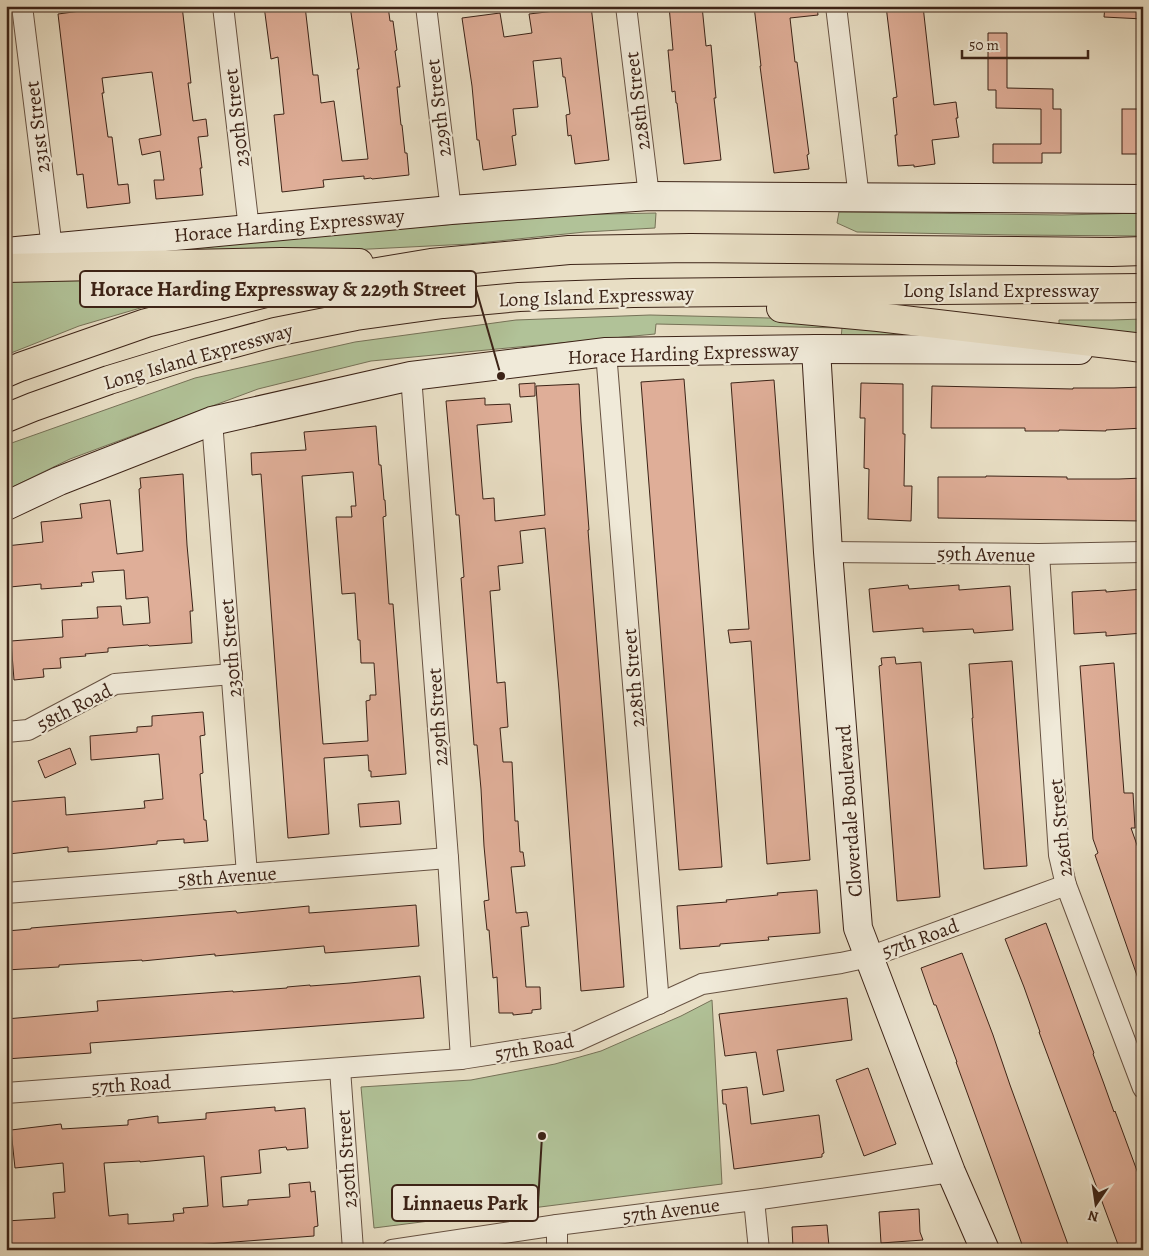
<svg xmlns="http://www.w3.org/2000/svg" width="1149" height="1256" font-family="Alegreya,serif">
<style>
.green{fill:#b1c298;stroke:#767258}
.building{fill:#dfae98;stroke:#3c2317;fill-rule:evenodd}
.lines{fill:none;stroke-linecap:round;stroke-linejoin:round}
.street-casing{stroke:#675242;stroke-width:22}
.secondary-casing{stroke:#3c2317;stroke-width:30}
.highway-casing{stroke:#3c2317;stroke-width:30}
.street{stroke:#f0ead9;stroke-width:20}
.secondary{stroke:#f0ead9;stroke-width:28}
.highway{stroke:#e8dec4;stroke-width:28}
.labels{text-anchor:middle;stroke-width:4.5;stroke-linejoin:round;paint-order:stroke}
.street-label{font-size:20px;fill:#3c2317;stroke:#f0ead9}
.leader{fill:none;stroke:#3c2317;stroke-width:2}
.callout-dot{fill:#3c2317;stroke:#f0ead9;stroke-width:2}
.callout{fill:#f0ead9;stroke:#3c2317;stroke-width:2}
.callout-label{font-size:21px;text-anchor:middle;font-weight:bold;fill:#3c2317}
</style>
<rect width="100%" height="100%" fill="#e8dec4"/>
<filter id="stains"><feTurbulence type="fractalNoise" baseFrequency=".004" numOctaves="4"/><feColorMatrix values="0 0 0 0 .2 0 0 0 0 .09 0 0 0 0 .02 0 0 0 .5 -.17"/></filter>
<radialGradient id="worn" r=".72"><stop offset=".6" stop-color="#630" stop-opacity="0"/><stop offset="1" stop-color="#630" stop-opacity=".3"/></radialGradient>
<!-- green -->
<g class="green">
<polygon points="839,212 1062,215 1143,213 1143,236 1012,235 857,232 837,223"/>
<polygon points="656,213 655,228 585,232 469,244 330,251 163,252 294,238 559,215"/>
<polygon points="233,274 229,282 79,326 6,355 6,275"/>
<polygon points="650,315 769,318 852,322 1029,341 841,338 842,328 656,324 655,334 371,361 258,389 70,459 6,490 6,445 195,378 355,342 516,320"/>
<polygon points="1143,319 1143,338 1059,328 1059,320 1112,320"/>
<polygon points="712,1000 722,1184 374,1228 361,1087 471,1080 555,1064 601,1051 681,1016"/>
</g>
<!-- building -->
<g class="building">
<polygon points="118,6 182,6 191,83 188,83 193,121 206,119 208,136 198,137 202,168 200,168 203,195 156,199 154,180 164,180 160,151 142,155 139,139 161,135 152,72 102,78 104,93 102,93 108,137 112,137 118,185 128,184 130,203 87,208 83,174 77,175 58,14"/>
<polygon points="264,6 305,6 313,75 318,75 321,103 334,101 342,161 368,159 357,69 359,69 350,6 388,6 390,21 393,21 397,50 395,51 400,87 397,87 401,125 402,125 405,153 407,153 409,175 372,179 371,178 364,179 364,176 323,180 324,187 282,192 274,115 284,114 278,57 271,59"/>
<polygon points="554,6 591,6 609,160 575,164 571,135 568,136 566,115 570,114 565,77 563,77 561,58 533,61 538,107 513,109 516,135 512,136 516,165 483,170 479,140 477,140 472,86 462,18 500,13 504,37 532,33 529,14 555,11"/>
<polygon points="669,6 702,6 706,46 711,45 713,66 716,98 714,98 721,160 684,164 677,103 676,103 675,91 672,92 668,50 673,50"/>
<polygon points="754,6 817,6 818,15 790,18 795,62 797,62 809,154 807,155 809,169 774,173 760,66 761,66"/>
<polygon points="886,6 923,6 934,105 956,102 958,118 956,118 959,137 932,140 935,164 914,167 914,165 898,166 895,135 897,135 893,98 897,97"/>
<polygon points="1105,6 1143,6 1143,19 1104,17"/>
<polygon points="988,33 1007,33 1007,88 1053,89 1053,109 1061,109 1061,153 1042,153 1042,163 993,163 993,144 1041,144 1041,109 996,108 996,90 988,90"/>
<rect x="1122" y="109" width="19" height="45"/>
<polygon points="684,379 722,867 679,870 641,382"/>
<polygon points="774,380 810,860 767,864 751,641 730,643 728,630 749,629 731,383"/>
<polygon points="535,383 535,396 520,397 519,384"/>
<polygon points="861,383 903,384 903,434 905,434 904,486 912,486 911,521 868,519 869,469 864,468 865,418 860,418"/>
<polygon points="579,384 581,422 589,530 588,530 624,987 581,991 559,690 545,528 520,531 523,563 498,566 500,590 490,591 497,683 505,682 508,727 500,728 503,762 512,762 515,821 518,821 520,852 523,852 525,866 511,867 516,913 527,912 529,926 521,927 526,987 540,987 541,1009 532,1010 532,1013 513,1015 513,1013 499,1013 497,977 493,978 489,930 487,930 484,901 489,900 484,846 481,789 477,745 474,745 461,578 464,577 459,515 456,515 446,401 485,398 485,405 510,404 512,422 477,425 483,499 494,498 495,521 545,515 536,386"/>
<polygon points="932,386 1073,389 1073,388 1114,388 1143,387 1143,428 1106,430 1106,431 1059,430 1059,431 1025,431 1025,428 931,428"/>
<path d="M376,426L379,465H381L384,500H385L386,516L383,517L389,604H393L406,774L371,777V771H369L368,755L324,758L329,834L288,838L261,474L252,475L251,453L306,450L304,432ZM353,472L356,506H351L352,517H336L342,594L355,593L358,640H360L361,663H374L376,695H370V700L366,701L368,741L323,744L302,476Z"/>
<polygon points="183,474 187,545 193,611 190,611 192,643 149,646 148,645 108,648 108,652 85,654 86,656 60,658 61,668 43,669 44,677 14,680 11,641 63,637 62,620 98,618 97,607 121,606 123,625 150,623 148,597 126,599 124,570 92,572 94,582 81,583 82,586 41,589 41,584 10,587 6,546 43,542 41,522 82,518 80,504 110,500 117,554 143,551 139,489 141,488 140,478"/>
<polygon points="986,476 1067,477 1067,479 1119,479 1143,478 1143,521 938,518 938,477 986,477"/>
<polygon points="908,585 909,589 959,585 959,590 1010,586 1013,630 974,633 973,629 923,632 923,628 873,632 869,589"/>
<polygon points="1143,589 1143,633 1106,636 1106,632 1074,634 1072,592 1106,590 1106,592"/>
<polygon points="895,657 896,664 921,662 940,897 897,901 879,666 882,665 881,658"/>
<polygon points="1012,661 1027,866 984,869 972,718 973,718 969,664"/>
<polygon points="1114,663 1124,793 1133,793 1135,828 1131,828 1143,862 1143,987 1141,987 1095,855 1098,853 1093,839 1080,666"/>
<polygon points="203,712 205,735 200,736 203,773 200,774 204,820 206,820 208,841 184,843 184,839 157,841 157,844 106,849 68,852 68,847 9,854 6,832 6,802 65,797 66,815 145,808 144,801 163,799 159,754 91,760 90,736 137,732 137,727 152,726 152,716"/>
<polygon points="70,748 76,764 45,778 38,761"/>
<polygon points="399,801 401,824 360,827 358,804"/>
<polygon points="817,890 820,933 768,937 769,940 720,944 720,946 680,949 677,906 727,902 726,900 778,895 777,893"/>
<polygon points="416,905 419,946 325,953 324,946 215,956 215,954 142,961 142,960 59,965 59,967 6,970 6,931 31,929 31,928 236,911 237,913 309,906 309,913"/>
<polygon points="1046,923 1094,1053 1093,1054 1104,1084 1114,1112 1115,1111 1143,1187 1143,1250 1120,1250 1039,1032 1040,1032 1024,987 1005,939"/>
<polygon points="962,953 993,1035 1010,1085 1070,1250 1024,1250 956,1062 957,1062 936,1005 934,1005 921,968"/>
<polygon points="420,976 424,1018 90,1043 91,1053 6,1059 6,1019 98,1011 97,1001 233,991 233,992 287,988 287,987 310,985 310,986 350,983"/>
<polygon points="847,998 852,1040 777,1050 784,1091 763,1095 756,1052 725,1056 719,1014"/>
<polygon points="868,1068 896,1144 864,1156 836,1080"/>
<polygon points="747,1087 751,1124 819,1115 824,1153 822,1154 822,1157 734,1169 726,1104 723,1104 722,1090"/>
<path d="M275,1107V1111L305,1108L308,1148L287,1150L286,1147L259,1150L261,1173L221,1177L223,1207L248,1205V1200L290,1197L289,1184L310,1182L311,1192L315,1191L318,1226L314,1227V1236L127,1250H6V1221L55,1218L53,1193L65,1192L63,1163L15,1168L11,1130L61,1124L62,1129L128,1125V1120L158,1116V1123L206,1119V1113ZM204,1156L208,1206L183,1208L184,1213L173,1214L174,1221L128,1224V1214L109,1216L104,1163L140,1161V1162Z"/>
<polygon points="919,1209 920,1232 923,1240 881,1243 879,1212"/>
<polygon points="827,1225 829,1246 793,1248 792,1227"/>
</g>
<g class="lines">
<!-- street casing -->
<g class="street-casing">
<g id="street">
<polyline points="22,6 52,248"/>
<polyline points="223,6 249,229"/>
<polyline points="426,6 451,210"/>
<polyline points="626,6 649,196"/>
<polyline points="836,6 859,198"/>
<polyline points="606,352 659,1004"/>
<polyline points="411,376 448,858 461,1059"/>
<polyline points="212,421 247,874"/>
<polyline points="828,552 1039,554 1143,552"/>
<polyline points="1039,554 1059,855 1066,885 1143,1088"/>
<polyline points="6,732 28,730 115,684 232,674"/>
<polyline points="6,893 448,858"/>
<polyline points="340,1069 353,1250"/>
<polyline points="6,1093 461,1059 577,1041 702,984 841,963 869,957 1066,885"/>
<polyline points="754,1200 759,1250"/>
<polyline points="392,1250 557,1225 754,1200 951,1172"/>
<polyline points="557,1250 557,1225"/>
</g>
</g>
<!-- secondary casing -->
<g class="secondary-casing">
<g id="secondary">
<polyline points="6,252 451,210 649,196 1143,199"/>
<polyline points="816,349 828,552 858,928 951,1172 985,1250"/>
<polyline points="6,506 59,481 212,421 411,376 606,352 816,349 1079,350"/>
</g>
</g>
<!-- highway casing -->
<g class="highway-casing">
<g id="highway">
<polyline points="6,268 281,262 359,263"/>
<polyline points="781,308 878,317 1143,348"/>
<polyline points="6,373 20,367 146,323 294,286 431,263 569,250 690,248 1112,252 1143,251"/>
<polyline points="6,418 33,407 109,380 194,354 275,332 356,316 443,304 519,297 633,293 1143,288"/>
</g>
</g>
<!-- street -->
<use href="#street" class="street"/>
<!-- secondary -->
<use href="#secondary" class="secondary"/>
<!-- highway -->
<use href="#highway" class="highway"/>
</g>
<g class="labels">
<!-- street labels -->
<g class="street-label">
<text transform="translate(637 101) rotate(-97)" y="7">228th Street</text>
<text transform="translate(438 108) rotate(-97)" y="7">229th Street</text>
<text transform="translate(236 118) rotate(-97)" y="7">230th Street</text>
<text transform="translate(37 127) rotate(-97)" y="7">231st Street</text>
<text transform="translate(289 225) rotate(-5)" y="7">Horace Harding Expressway</text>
<text x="1001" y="297">Long Island Expressway</text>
<text transform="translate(596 296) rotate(-2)" y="7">Long Island Expressway</text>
<text transform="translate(683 353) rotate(-2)" y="7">Horace Harding Expressway</text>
<text transform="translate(198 356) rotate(-16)" y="7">Long Island Expressway</text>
<text transform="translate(986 554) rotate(1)" y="7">59th Avenue</text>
<text transform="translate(230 648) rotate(-95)" y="7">230th Street</text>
<text transform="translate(633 678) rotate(-95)" y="7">228th Street</text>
<text transform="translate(74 707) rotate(-27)" y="7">58th Road</text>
<text transform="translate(437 717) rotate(-94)" y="7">229th Street</text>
<text transform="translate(849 811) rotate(-94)" y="7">Cloverdale Boulevard</text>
<text transform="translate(1060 828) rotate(-96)" y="7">226th Street</text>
<text transform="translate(227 876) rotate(-4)" y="7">58th Avenue</text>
<text transform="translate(920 938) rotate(-20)" y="7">57th Road</text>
<text transform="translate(534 1047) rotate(-10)" y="7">57th Road</text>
<text transform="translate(131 1084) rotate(-4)" y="7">57th Road</text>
<text transform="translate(346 1159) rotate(-94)" y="7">230th Street</text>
<text transform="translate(671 1210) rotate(-7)" y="7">57th Avenue</text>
</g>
</g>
<!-- callouts -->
<path class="leader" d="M501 376L476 289M542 1136L538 1203"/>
<g class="callout-dot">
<circle cx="501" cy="376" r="5"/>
<circle cx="542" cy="1136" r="5"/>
</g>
<g class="callout">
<rect x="80" y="271" width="396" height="36" rx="5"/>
<rect x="392" y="1185" width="146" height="36" rx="5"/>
</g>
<g class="callout-label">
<text x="278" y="296">Horace Harding Expressway &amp; 229th Street</text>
<text x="465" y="1210">Linnaeus Park</text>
</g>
<!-- margin -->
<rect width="1149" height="1256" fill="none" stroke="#e8dec4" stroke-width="25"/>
<rect x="8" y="8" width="1134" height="1241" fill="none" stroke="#3c2317" stroke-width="2.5"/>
<rect x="12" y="12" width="1124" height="1231" fill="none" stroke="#3c2317"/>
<!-- north arrow -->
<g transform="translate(1096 1204) rotate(193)" stroke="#f0ead9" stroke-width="4" paint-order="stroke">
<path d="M0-4L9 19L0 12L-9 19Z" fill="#3c2317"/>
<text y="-8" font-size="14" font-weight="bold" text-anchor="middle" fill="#3c2317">N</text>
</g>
<!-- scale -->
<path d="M962 50v8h126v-8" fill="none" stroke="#3c2317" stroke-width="2.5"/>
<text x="969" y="50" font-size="15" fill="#3c2317" stroke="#f0ead9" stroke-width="4" paint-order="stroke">50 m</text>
<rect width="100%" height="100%" filter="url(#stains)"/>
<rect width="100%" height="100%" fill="url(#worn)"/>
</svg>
